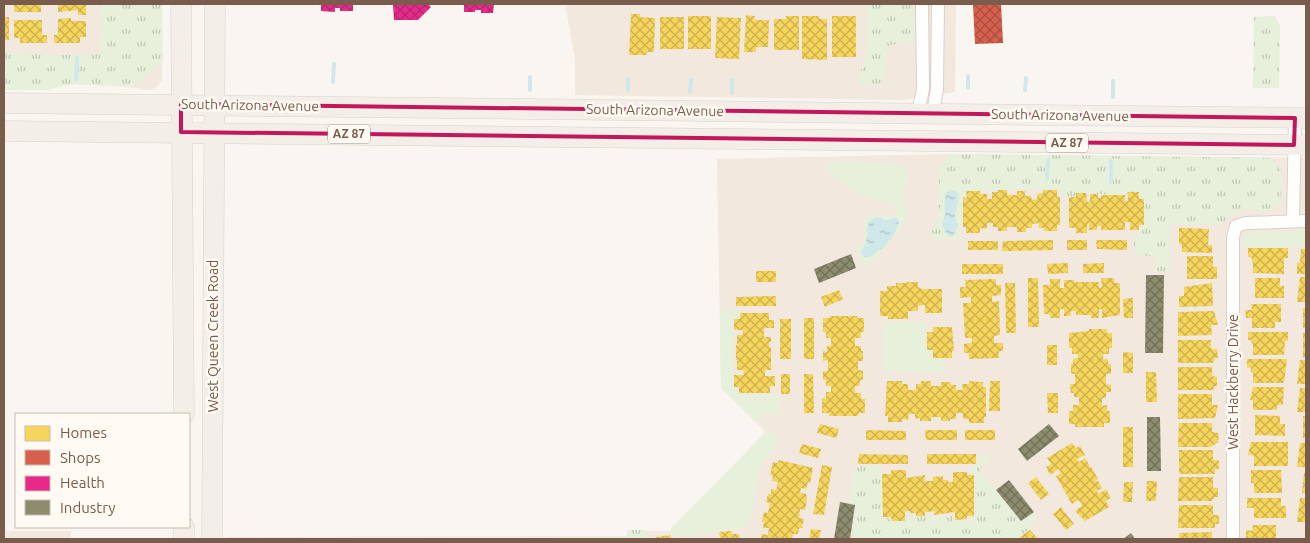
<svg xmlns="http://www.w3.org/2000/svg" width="1310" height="543" font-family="Ubuntu,sans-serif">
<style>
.residential{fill:#f2e8de}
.grass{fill:#e7f0db}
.park{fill:url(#park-tufts)}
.water{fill:url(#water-ripples)}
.homes{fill:url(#homes-cross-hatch)}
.shops{fill:url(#shops-cross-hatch)}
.health{fill:url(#health-cross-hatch)}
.industry{fill:url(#industry-cross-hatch)}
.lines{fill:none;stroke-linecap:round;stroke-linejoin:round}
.stream{stroke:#d0e8ea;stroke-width:4}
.street-casing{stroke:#d7d1cb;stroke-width:14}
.primary-casing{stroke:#dad1cc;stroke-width:21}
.street{stroke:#fefefd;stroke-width:12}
.primary{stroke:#f3eee8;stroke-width:20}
.marked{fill:none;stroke:#c2185b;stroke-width:4;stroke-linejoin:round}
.labels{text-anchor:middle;stroke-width:5;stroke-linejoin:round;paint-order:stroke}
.shield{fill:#fffaf3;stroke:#a28b7f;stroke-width:1}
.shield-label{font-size:12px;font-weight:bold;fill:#7a5c4d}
.street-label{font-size:14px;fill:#7a5c4d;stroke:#fffaf3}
</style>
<defs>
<pattern id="park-tufts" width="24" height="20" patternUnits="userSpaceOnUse" patternTransform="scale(1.25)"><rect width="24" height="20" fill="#e7f0db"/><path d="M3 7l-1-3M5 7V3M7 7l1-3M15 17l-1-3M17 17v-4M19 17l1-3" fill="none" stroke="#c0c6b4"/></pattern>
<pattern id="water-ripples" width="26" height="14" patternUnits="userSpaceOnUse" patternTransform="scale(1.25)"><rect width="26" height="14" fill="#d0e8ea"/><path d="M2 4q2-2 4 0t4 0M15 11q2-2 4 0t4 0" fill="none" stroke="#aebfc0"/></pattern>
<pattern id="homes-cross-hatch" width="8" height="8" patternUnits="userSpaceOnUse" patternTransform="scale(1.25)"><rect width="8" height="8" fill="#f6d55c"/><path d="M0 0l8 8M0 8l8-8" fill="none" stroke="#ccb04e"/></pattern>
<pattern id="shops-cross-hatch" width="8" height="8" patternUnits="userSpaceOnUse" patternTransform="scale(1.25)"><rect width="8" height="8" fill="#d6604d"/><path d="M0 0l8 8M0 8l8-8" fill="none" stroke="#aa4f40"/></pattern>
<pattern id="health-cross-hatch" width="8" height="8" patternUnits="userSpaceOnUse" patternTransform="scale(1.25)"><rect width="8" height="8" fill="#e7298a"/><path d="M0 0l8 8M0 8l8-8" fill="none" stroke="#b6266d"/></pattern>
<pattern id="industry-cross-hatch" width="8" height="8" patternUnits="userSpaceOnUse" patternTransform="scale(1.25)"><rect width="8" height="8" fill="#8c8c6e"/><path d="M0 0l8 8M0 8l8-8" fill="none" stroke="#727058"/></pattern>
</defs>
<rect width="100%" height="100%" fill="#f9f5f0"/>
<!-- residential -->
<g class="residential">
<polygon points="4,4 162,4 162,80 158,86 151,90 109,85 71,84 47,90 4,90"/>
<polygon points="565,4 956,4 955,92 902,100 575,95 575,59"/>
<polygon points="950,154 1306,158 1306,539 226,539 226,537 627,536 627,530 669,531 766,432 721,388 717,159"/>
<rect x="4" y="531" width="67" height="8"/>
</g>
<!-- grass -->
<g class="grass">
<path d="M828,162L895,164C914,167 906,183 904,191C903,196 904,202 904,207L908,210C903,228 896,242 880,251L881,257L862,265L854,248L864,244L865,215H896V206C873,200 847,188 828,173Z"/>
<polygon points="1249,231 1306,231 1306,247 1241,247 1242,239"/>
<polygon points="720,310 740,310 738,318 733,318 733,388 737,388 737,394 779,395 779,415 761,414 759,425 721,388"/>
<polygon points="884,322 925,322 925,351 932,351 932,358 944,358 944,372 884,372"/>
<polygon points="766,432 779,435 775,450 761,464 752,511 745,528 673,537 669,531"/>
</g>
<!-- park -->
<g class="park">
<polygon points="100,4 162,4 163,60 133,87 71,84 47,90 4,90 4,52 58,55 97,54 100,51 102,17"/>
<path d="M866,4H913L915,42L889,45L884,80L877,85L860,84L858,79C867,57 871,28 866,4Z"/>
<polygon points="1274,16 1280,25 1279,88 1253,88 1254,17"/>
<path d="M950,154L1271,158L1282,172L1281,203L1269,212C1246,208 1238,206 1222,225L1170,224V272H1155V256L1139,255L1134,251V237L1139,236V227H1145L1144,198H1140V191L1128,192V195L1076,193V196H1059L1058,189L966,191L965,197H962L961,239H932L931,234L939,212V169Z"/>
<polygon points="978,454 985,454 990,460 979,469 1021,522 1034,513 1038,518 1030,524 1032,527 1016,539 852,539 857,504 849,502 855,466 881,466 883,518 890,518 891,522 905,521 906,516 953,516 953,521 968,521 968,518 976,517 975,473 972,473 972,466 978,464"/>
<polygon points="627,530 647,530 648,539 558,539 558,537 627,536"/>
</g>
<!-- water -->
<g class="water">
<polygon points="950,191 955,191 959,195 955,216 958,226 953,236 948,236 942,227 945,213 945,195"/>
<path d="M880,217L884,220L897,218L899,222L894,235L885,246L870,257H863L861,253C862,248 865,246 866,242C869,231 863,219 880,217Z"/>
</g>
<!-- homes -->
<g class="homes">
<rect x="14" y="4" width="27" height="8"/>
<polygon points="58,4 86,4 86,15 78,15 78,10 58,12"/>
<polygon points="631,14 640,14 640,17 655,18 654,52 647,52 646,55 629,55"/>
<polygon points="746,15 755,16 754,20 769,20 768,47 756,47 756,52 744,52"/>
<rect x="688" y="16" width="23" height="33"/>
<polygon points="786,16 799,16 799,50 774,50 774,19 786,19"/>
<polygon points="802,16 819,16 819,19 827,19 827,60 802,59"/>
<rect x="832" y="16" width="24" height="41"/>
<rect x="4" y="17" width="5" height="23"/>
<rect x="660" y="17" width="24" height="32"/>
<polygon points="717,17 741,18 739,59 715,58"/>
<polygon points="71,18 71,21 86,21 86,37 80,37 80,43 54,43 54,35 58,35 58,19"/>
<polygon points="14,20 42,20 42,35 47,35 47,43 20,43 20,38 14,38"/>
<polygon points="998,190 1007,190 1007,195 1017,195 1017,191 1025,191 1025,196 1031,196 1032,200 1037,199 1037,194 1043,193 1043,190 1057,190 1057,197 1060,197 1060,225 1057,225 1057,231 1044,231 1044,228 1039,228 1039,223 1032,224 1032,228 1026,228 1026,232 1017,232 1017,227 1007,227 1007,231 998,231 998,227 993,227 993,223 987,223 987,229 980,228 980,233 966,233 966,227 963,227 963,197 967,198 966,191 980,191 980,194 987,194 987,199 992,199 992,192 998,192"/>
<polygon points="1128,192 1139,192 1139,199 1144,199 1144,225 1139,225 1139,230 1130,230 1130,222 1125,222 1125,230 1101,230 1101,226 1097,226 1097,230 1089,230 1089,223 1087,224 1087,233 1076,233 1076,228 1069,228 1069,197 1076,197 1076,193 1086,193 1087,202 1090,202 1090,194 1098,194 1098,198 1101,198 1101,195 1125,195 1125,201 1128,201"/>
<polygon points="1179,228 1209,229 1208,245 1212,245 1212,253 1182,252 1182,245 1179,244"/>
<polygon points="1053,240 1053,250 1002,251 1003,241"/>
<rect x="1067" y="240" width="20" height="10"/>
<polygon points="1096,240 1127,240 1127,250 1097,249"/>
<rect x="968" y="241" width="30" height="9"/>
<polygon points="1248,248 1288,248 1288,258 1284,258 1284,274 1253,273 1253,263 1251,257 1248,257"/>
<polygon points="1301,249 1306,249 1306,274 1297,274 1297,263 1300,263"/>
<polygon points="1187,256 1213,256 1213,267 1217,267 1217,279 1187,279"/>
<polygon points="1068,263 1068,273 1048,274 1047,264"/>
<polygon points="1104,263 1104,273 1083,273 1083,264"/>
<rect x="962" y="264" width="41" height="10"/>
<rect x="756" y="271" width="20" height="11"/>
<polygon points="1300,277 1306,277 1306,302 1297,302"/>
<polygon points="1028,278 1038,278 1039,327 1028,327"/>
<polygon points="1101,278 1114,278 1114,283 1120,283 1120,315 1102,318 1102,309 1099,309 1099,318 1091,318 1091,315 1076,315 1076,311 1071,311 1071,316 1064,316 1064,309 1060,309 1060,318 1050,318 1050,314 1044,314 1043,285 1050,285 1050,279 1060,279 1060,288 1064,288 1064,280 1074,280 1074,282 1099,282 1099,288 1102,287"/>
<polygon points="1255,278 1280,278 1280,286 1284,286 1284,298 1255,298"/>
<polygon points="996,279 996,285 1001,285 1001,295 992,296 992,302 999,301 1000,335 994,336 994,343 1003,343 1003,351 999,351 999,358 969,359 969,353 964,353 964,344 972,343 972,338 965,338 963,303 971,303 971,297 960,298 960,287 966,287 965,280"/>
<polygon points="907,282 918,282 918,287 922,289 942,289 942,313 925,313 925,305 923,305 918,306 918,311 908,311 908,319 888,319 888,316 880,316 880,291 887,291 887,286 896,286 896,283 907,283"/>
<polygon points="1005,283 1015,283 1016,333 1006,333"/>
<polygon points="1212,283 1213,306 1179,307 1179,296 1184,296 1184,287"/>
<polygon points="839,290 843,299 825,307 821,297"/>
<polygon points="776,296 776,306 736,306 736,297"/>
<polygon points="1133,298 1133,318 1124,318 1123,299"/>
<polygon points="1251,304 1281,304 1281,322 1275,322 1275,328 1252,328 1252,318 1246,318 1245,310 1252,310"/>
<rect x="1303" y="308" width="3" height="20"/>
<polygon points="1214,311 1218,325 1211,325 1212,335 1178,336 1178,312"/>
<polygon points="740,313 769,313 769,320 774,320 774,328 764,328 764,337 771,337 771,342 769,342 769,347 771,347 771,370 765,370 765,376 775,376 775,386 770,386 770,393 739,393 739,387 734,387 734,375 744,375 743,370 737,370 737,361 739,360 736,360 736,345 739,345 737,344 737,335 743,335 743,330 734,330 734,319 740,319"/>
<polygon points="830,316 857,316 857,318 864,318 864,332 861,332 861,338 855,338 855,346 861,346 861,351 863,351 863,361 858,361 858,370 863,371 863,380 860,380 860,386 855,386 855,393 861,393 861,399 865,399 865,413 859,413 858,416 829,416 829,413 822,413 822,398 826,398 826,392 831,392 831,386 826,386 826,380 823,380 823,371 828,371 828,360 823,361 823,351 827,352 827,346 831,346 831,338 826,338 826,332 823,332 823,318 830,318"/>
<rect x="804" y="318" width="10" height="41"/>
<rect x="780" y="319" width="11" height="40"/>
<polygon points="933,327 952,327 954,351 952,351 952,358 933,358 933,350 927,350 927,332 933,332"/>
<polygon points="1089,329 1107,329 1107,333 1112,333 1112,348 1109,348 1109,354 1103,354 1103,359 1108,359 1108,364 1111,364 1111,374 1106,374 1106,385 1111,384 1111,392 1106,392 1106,398 1102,398 1102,406 1107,405 1107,411 1110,411 1110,423 1104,423 1104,427 1075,427 1075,424 1069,424 1069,411 1073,411 1073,405 1079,405 1079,397 1074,397 1074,393 1071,393 1070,384 1075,384 1075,374 1071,374 1071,364 1073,364 1073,359 1078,358 1078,354 1072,354 1072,348 1069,348 1069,333 1089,331"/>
<polygon points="1248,332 1288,332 1288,341 1285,341 1284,355 1253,355 1253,345 1251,340 1248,340"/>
<rect x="1303" y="333" width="3" height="24"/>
<polygon points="1178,340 1211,340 1211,349 1217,349 1218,358 1215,358 1213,363 1178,363"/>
<rect x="1047" y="345" width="10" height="20"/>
<polygon points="1123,352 1133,353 1133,373 1123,373"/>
<polygon points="1247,359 1287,359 1284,383 1253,383 1253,372 1251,372 1251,368 1247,367"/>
<polygon points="1300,360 1306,360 1306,384 1297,384"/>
<polygon points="1178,367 1212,367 1212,376 1217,377 1217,386 1214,386 1214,390 1178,390"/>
<polygon points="1146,372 1156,372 1157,402 1146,402"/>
<rect x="781" y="374" width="9" height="20"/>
<polygon points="804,374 813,374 814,413 804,413"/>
<polygon points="887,381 902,381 902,384 908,384 908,390 916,390 916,384 921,384 921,381 931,381 931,386 941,386 941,382 951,382 951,385 956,385 956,390 963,390 962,384 969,384 969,381 983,382 983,387 986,387 986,417 984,417 984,423 969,423 969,419 963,419 963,413 956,413 956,419 950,419 950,421 941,421 941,417 931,417 931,421 920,421 920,418 915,419 915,414 909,414 908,420 902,419 902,422 888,422 888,416 885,416"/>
<polygon points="990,381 1000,381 1000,411 989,411"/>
<polygon points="1253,387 1284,387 1283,405 1277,405 1277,410 1253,410 1253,400 1250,400"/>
<polygon points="1300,388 1306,388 1306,412 1297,412"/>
<polygon points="1047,393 1058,393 1058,413 1048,413"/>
<polygon points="1178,394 1212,394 1212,405 1218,405 1215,418 1178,419"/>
<polygon points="1255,415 1280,416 1280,424 1285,424 1285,436 1255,435"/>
<rect x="1303" y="416" width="3" height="22"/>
<polygon points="1179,423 1212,423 1212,432 1219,433 1218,442 1211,447 1178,447"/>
<polygon points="820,424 839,429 836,438 817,433"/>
<rect x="1123" y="427" width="10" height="40"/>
<polygon points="866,430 906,431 906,440 866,440"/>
<polygon points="925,430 957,430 957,440 926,440"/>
<rect x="965" y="430" width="30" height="10"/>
<polygon points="1251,442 1288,442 1288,466 1254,466 1254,455 1248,455"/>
<polygon points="1072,443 1076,448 1080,446 1085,455 1077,459 1079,462 1085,458 1090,466 1088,467 1091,467 1098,479 1095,481 1098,481 1102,488 1097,491 1098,494 1106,489 1111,498 1106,501 1109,507 1085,521 1075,511 1082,506 1079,500 1072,504 1056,476 1061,473 1059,469 1050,475 1046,467 1051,464 1047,458"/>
<polygon points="1300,443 1306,443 1306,467 1297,467"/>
<polygon points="802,444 821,449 818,458 799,453"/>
<polygon points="1179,450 1213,450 1213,460 1219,460 1219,469 1215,469 1215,474 1179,474"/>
<polygon points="859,454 908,455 908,464 858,464"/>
<rect x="927" y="454" width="49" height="10"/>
<polygon points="779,460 813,468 810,483 808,482 806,489 801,488 800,493 806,494 807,499 805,510 800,509 799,518 804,519 802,528 799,528 798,534 793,534 792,539 761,539 761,534 768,535 769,528 763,528 764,522 762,522 764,512 768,513 770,503 766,502 768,494 771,494 771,489 776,490 778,482 772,481 773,475 770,475 773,462 778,463"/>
<polygon points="822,465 832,467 824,515 813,514"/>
<polygon points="891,470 906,470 906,478 925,475 925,481 933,481 933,477 943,476 943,480 948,480 948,482 953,482 953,472 967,472 967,475 974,475 974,516 967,516 967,519 955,520 955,512 934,515 935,511 925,512 925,516 916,516 916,513 910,513 910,511 905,511 905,521 892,521 891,517 883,517 882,474 891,474"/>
<polygon points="1251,470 1281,470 1282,493 1254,493 1254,483 1251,483"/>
<polygon points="1304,473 1306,473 1306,493 1302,493"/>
<polygon points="1036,477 1049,494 1041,500 1028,483"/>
<polygon points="1179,477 1213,477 1213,488 1218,488 1218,497 1215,497 1212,501 1178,501"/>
<polygon points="1147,481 1157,481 1156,501 1146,501"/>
<polygon points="1124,482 1133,482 1132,502 1123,502"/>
<polygon points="1247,498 1281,498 1281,506 1286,506 1286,518 1254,518 1254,508 1247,508"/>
<polygon points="1300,498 1306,498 1306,522 1297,522"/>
<polygon points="1179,505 1213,505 1213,515 1219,515 1219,524 1215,524 1215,528 1178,528"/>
<polygon points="1061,507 1074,524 1066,530 1053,514"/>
<polygon points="1253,525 1276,525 1276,539 1246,539 1246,530 1252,531"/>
<polygon points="811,529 821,530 819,539 809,539"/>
<polygon points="1030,530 1038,539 1022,539 1020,537"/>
<polygon points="731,531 732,534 739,534 740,539 720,539 719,532"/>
<polygon points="1212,532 1212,539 1179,539 1179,533"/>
<polygon points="671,535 671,539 656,539 656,537"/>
</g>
<!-- shops -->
<polygon class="shops" points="973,4 1001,4 1003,43 975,44"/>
<!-- health -->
<g class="health">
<polygon points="321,4 353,4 353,11 340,11 340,8 335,8 335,12 321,11"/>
<polygon points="393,4 428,4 431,7 418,20 394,20"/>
<polygon points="464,4 494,4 493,13 481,13 481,10 475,10 475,12 464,12"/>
</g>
<!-- industry -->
<g class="industry">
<polygon points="851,254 856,268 819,283 814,269"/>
<polygon points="1146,275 1164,275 1163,353 1145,353"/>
<polygon points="1147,417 1160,417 1161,471 1147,471"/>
<polygon points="1049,424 1059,436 1027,461 1018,449"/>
<polygon points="1009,480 1034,512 1021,521 996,490"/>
<polygon points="840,502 855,505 850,539 834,539"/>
<polygon points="1131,533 1135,539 1123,539"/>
</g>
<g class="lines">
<!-- stream -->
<g class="stream">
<polyline points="76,80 77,58"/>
<polyline points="333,82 334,64"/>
<polyline points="968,88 968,76"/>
<polyline points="530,90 530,77"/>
<polyline points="628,90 628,79"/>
<polyline points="1025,90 1026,78"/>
<polyline points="690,92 691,80"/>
<polyline points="732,93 732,80"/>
<polyline points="1113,97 1113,81"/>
<polyline points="1047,178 1048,160"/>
<polyline points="1111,182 1111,161"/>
</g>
<!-- street casing -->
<g class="street-casing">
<g id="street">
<polyline points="918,113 923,89 922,4"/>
<polyline points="933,113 937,89 938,4"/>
<polyline points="1293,221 1295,118"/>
<polyline points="1233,539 1233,237 1236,226 1246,223 1306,221"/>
</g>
</g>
<!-- primary casing -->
<g class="primary-casing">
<g id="primary">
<polyline points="181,4 184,414"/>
<polyline points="4,103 1306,118"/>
<polyline points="4,131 1306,145"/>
<polyline points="184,527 184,539"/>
<polyline points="212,539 215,4"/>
</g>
</g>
<!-- street -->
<use href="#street" class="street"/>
<!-- primary -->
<use href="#primary" class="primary"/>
</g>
<!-- marked area -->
<path class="marked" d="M181,104L1295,118L1294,145L181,132Z"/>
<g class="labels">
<!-- shield labels -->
<g class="shield">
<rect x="328" y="124.5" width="42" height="19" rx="4"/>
<rect x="1046" y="133.5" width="42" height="19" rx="4"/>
</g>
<g class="shield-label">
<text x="349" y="138">AZ 87</text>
<text x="1067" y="147">AZ 87</text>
</g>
<!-- street labels -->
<g class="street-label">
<text transform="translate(250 105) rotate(1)" y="5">South Arizona Avenue</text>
<text transform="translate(655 110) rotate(1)" y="5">South Arizona Avenue</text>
<text transform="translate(1060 115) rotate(1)" y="5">South Arizona Avenue</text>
<text transform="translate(213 336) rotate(-90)" y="5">West Queen Creek Road</text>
<text transform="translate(1233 382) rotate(-90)" y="5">West Hackberry Drive</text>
</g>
</g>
<!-- border -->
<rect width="1310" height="543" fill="none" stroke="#7a5c4d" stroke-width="10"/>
<!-- legend -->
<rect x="15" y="413" width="175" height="115" fill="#fffaf3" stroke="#cabbb1"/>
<rect x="25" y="426" width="25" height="15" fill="#f6d55c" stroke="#cabbb1"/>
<text x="60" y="438" font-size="15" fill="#7a5c4d">Homes</text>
<rect x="25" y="450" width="25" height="15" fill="#d6604d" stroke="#cabbb1"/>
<text x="60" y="463" font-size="15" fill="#7a5c4d">Shops</text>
<rect x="25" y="476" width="25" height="15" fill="#e7298a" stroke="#cabbb1"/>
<text x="60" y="488" font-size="15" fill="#7a5c4d">Health</text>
<rect x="25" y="500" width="25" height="15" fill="#8c8c6e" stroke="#cabbb1"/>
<text x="60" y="513" font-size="15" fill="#7a5c4d">Industry</text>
</svg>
